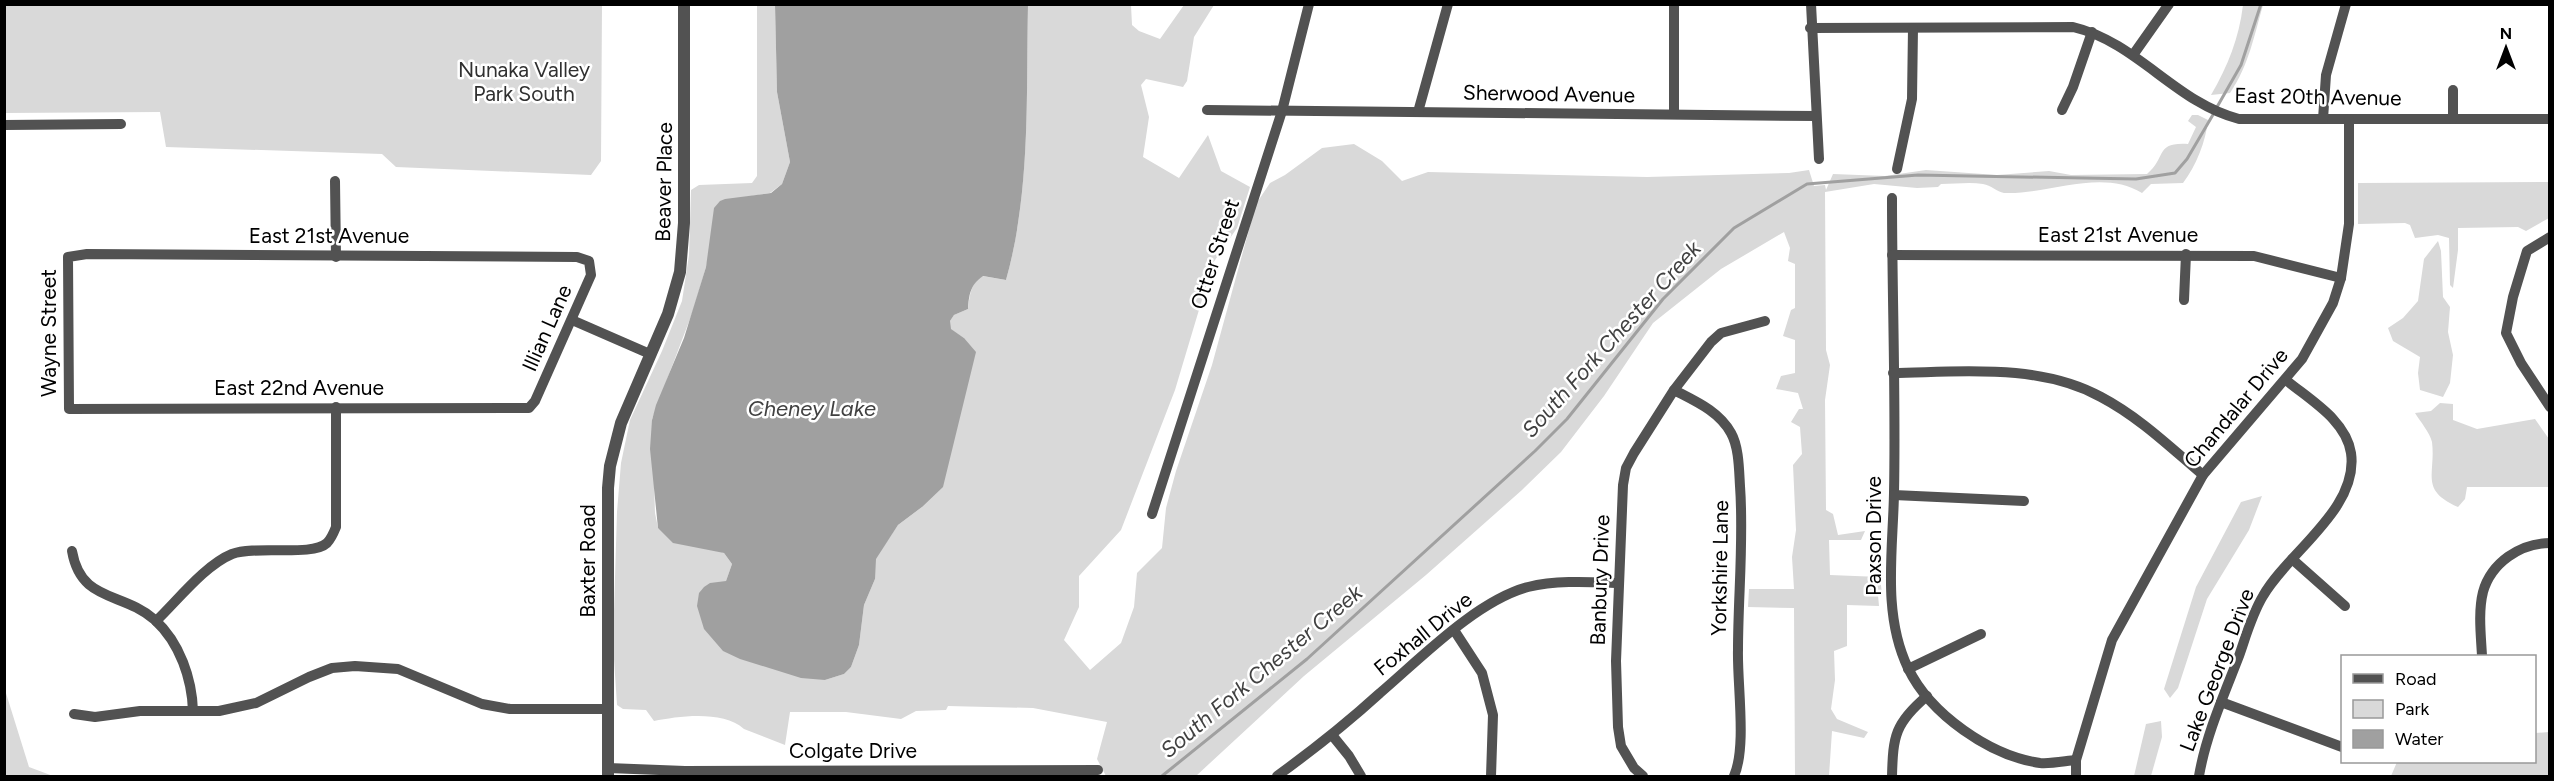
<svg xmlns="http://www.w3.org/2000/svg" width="2554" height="781" font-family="Figtree,sans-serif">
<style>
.green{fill:#d9d9d9}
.water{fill:#a0a0a0}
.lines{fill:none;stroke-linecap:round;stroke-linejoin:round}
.stream{stroke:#a0a0a0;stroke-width:3}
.minor{stroke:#525252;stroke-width:10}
.tertiary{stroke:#525252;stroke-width:12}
.labels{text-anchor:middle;stroke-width:5;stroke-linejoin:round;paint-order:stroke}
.park-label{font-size:21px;fill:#303030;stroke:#fff}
.street-label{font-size:21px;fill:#000;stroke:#fff}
.water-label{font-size:22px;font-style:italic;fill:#414141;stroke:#fff}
</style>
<rect width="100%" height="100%" fill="#fff"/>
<!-- green -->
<g class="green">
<polygon points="4,5 602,5 601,161 591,175 396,167 382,154 166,147 160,112 5,113"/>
<path d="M757,5H775L777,92L790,162L782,184L770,193L721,201L706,267L693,311L652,419L655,513L658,528L724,553L732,564L726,581L825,680L844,674L851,667L859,645L864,605L875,579V559L898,525L922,507L964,338L950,329V321L954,315L968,309C970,295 970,285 982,276L1006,280C1031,191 1026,96 1028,5H1131L1132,25L1139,31L1160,39L1184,5H1214L1194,37L1187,81L1183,87L1146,79L1141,85L1149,117L1143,157L1179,178L1208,135L1221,171L1250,187L1237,228L1213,263L1175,390L1121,530L1079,576V607L1064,640L1090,670L1121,643L1134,607L1137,573L1162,548L1166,508L1176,471L1212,365L1256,204L1270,183L1285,175L1322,148L1354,144L1382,161L1402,181L1428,172L1647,177L1789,173L1809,170L1814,186L1825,185L1826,190L1833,174L1885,176L1926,170L1997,175L2049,171L2071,175L2147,174C2167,158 2154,142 2188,144L2196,127L2188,121L2192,115H2198L2208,120C2206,141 2196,166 2183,183L2151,184L2142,193C2101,168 2049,195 2004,193C1997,192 1991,185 1983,184C1970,182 1955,184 1941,184L1938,187L1917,188L1874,184L1825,192L1826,350L1830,365L1825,400L1826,510L1833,514L1838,535L1865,531L1861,540H1829L1830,575L1880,577L1882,594L1878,595L1879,606L1847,605V646L1834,651L1835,680L1831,709L1837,719L1868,732L1864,738L1832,731L1829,776H1795L1794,608L1748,607L1749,589H1794L1792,557L1796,530L1793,465L1802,454L1800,427L1791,422L1799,409H1803L1798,393L1776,389L1781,376L1795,373V340L1783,336L1791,310L1795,308V264L1788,261L1790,248L1784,232L1721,269L1653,323L1604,396L1561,452L1522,490L1426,575L1304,676L1196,776H1106L1097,759L1107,722L1033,708L948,706L946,710L916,711L901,719L846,712H790L785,745L744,729C723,710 679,716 654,721L646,710L623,709L617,705L613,644L617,512L621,463L630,420L662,351L682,301L689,255L691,190L699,185L752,183L757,176Z"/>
<path d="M2243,5H2263C2254,36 2249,65 2230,93L2211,95C2228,66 2239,38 2243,5Z"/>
<polygon points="2549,182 2549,218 2526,231 2518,227 2458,228 2458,250 2453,288 2450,285 2449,238 2438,235 2415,238 2410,225 2405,223 2358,224 2358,183"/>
<polygon points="2438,241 2441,251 2443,297 2450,307 2448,332 2453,355 2450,383 2443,397 2420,390 2418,373 2420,357 2393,341 2388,328 2403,318 2418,301 2424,259"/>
<path d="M2440,403L2453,404V420L2477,429L2535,419L2549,439V487H2467L2465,499L2458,507C2419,490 2436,474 2432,442C2430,433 2420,421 2415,413L2431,411Z"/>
<polygon points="2262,496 2249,530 2207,599 2178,688 2170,698 2164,689 2196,587 2241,502"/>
<polygon points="5,690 29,767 53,776 5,776"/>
<polygon points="2161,721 2162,737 2151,776 2134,776 2146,724"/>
<polygon points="2549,732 2549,776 2391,776 2397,762 2534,762 2535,733"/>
</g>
<!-- water -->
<path class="water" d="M775,5H1028C1026,97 1031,191 1006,280L983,276C970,285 969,295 968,309L954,315L950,321L951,329L964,338L976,352L943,487L922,507L898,525L876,559L875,579L864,605L859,645L851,667L844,674L825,680L801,678L740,659L723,651L704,629L697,606L699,593L704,587L710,583L726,581L732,564L724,553L673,543L658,528L650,449L652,420L656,405L684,338L706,267L714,208L720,201L725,199L771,193L782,184L790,162L777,92Z"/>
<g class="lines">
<!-- stream -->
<g class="stream">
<polyline points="2217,107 2241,65 2261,4"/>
<polyline points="1162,776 1307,659 1535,451 1567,419 1663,299 1734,228 1807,184 1918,175 2136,179 2175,173 2187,159 2214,113"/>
</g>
<!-- minor -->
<g class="minor">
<polyline points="1811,4 1819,159"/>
<path d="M1810,28L2073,27C2137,42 2176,103 2239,119H2550"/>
<polyline points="2133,55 2169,4"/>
<polyline points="2453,90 2453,119"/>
<polyline points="1207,110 1816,116"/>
<polyline points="2062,110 2073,87 2092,32"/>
<polyline points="1418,112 1448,4"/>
<polyline points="1674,114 1674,4"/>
<polyline points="2323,119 2326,75 2346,4"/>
<polyline points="4,125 121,124"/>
<polyline points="1897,169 1912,99 1913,28"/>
<polyline points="335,181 336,257"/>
<path d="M1892,198C1892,296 1896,395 1894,493C1893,550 1882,614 1908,668C1930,714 1990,756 2040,763C2051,764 2065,761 2076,760"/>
<polyline points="2550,237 2527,251 2513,297 2506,333 2521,363 2550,407"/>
<polygon points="87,254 577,257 589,261 591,275 535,401 529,408 69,409 68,257"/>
<polyline points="1892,255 2254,256 2341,278"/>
<polyline points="2184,300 2186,254"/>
<polyline points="572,320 650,354"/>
<path d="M1893,373C1961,372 2039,363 2101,397C2139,417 2170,447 2203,475"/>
<path d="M1674,390C1695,401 1719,411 1731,433C1739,447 1739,470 1740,486C1744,540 1738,596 1738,650C1737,684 1747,747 1734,776"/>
<polyline points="1894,495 2024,501"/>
<polyline points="1152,514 1282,111 1309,4"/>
<path d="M72,551C81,603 122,591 155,620C180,643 192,679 193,711"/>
<polyline points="2292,559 2345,606"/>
<path d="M156,621C177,601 205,565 232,554C256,545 312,557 327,543C331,539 334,532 336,527V407"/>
<polyline points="1454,630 1482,673 1493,715 1491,776"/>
<path d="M2482,656C2481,636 2478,612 2483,592C2491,563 2520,543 2550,543"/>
<polyline points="1908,669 1981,634"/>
<polyline points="2221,702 2342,747"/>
<polyline points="74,714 95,717 140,711 219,711 256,703 309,677 332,668 355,666 398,669 482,704 510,709 607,709"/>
<polyline points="1332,735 1349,756 1361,776"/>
<polyline points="608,768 685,771 1098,770"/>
<path d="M1277,776C1313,750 1347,723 1380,693C1420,659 1476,601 1528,587C1557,580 1589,582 1619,583"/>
<polyline points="1643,776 1634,768 1621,746 1618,727 1616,661 1623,485 1626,468 1634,453 1674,390 1711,342 1721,333 1765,321"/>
<path d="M1892,776C1893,736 1895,723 1927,696"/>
<polyline points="2076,776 2076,760 2112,640 2203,475 2302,359 2333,303 2341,278 2349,224 2349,119"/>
<path d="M2199,776C2206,735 2224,695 2239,656C2246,636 2252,614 2263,596C2288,552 2359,509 2351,453C2346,420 2310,400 2286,380"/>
</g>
<!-- tertiary -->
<polyline class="tertiary" points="608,776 608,488 610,466 621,423 668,314 680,272 684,223 684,4"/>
</g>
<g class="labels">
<!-- park labels -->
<g class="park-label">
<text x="524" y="77">Nunaka Valley<tspan x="524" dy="24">Park South</tspan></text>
</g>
<!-- street labels -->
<g class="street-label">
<text transform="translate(1549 94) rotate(1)" y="7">Sherwood Avenue</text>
<text transform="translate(2318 97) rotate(1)" y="7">East 20th Avenue</text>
<text transform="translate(664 182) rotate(-89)" y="7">Beaver Place</text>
<text x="2118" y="242">East 21st Avenue</text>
<text x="329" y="243">East 21st Avenue</text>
<text transform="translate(1215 254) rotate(-72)" y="7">Otter Street</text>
<text transform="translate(547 328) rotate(-66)" y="7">Illian Lane</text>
<text transform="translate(49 333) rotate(-90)" y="7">Wayne Street</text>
<text x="299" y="395">East 22nd Avenue</text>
<text transform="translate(2236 408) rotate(-50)" y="7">Chandalar Drive</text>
<text transform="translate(1874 536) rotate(-90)" y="7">Paxson Drive</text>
<text transform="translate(588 561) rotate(-90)" y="7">Baxter Road</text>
<text transform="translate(1720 568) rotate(-89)" y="7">Yorkshire Lane</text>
<text transform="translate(1600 580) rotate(-88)" y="7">Banbury Drive</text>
<text transform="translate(1423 634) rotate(-39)" y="7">Foxhall Drive</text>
<text transform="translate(2217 670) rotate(-69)" y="7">Lake George Drive</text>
<text x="853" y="758">Colgate Drive</text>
</g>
<!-- water labels -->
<g class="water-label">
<text transform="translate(1611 339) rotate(-48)" y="8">South Fork Chester Creek</text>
<text x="812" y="416">Cheney Lake</text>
<text transform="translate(1261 671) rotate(-40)" y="8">South Fork Chester Creek</text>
</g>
</g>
<!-- border -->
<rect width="2554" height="781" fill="none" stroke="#000000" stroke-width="12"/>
<!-- legend -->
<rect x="2341" y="655" width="195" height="108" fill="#ffffff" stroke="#999999" stroke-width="1.5"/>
<rect x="2353" y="674" width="30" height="9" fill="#525252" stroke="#999999" stroke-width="1.5"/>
<text x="2395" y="685" font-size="18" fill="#000000">Road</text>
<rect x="2353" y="700" width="30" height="18" fill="#d9d9d9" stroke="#999999" stroke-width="1.5"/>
<text x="2395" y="715" font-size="18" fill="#000000">Park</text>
<rect x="2353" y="730" width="30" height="18" fill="#a0a0a0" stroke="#999999" stroke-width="1.5"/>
<text x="2395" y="745" font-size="18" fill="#000000">Water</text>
<!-- north arrow -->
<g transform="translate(2506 48)" stroke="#ffffff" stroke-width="4.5" paint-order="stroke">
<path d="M0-4.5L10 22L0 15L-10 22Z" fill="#000000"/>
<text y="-9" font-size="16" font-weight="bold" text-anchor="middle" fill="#000000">N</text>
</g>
</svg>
